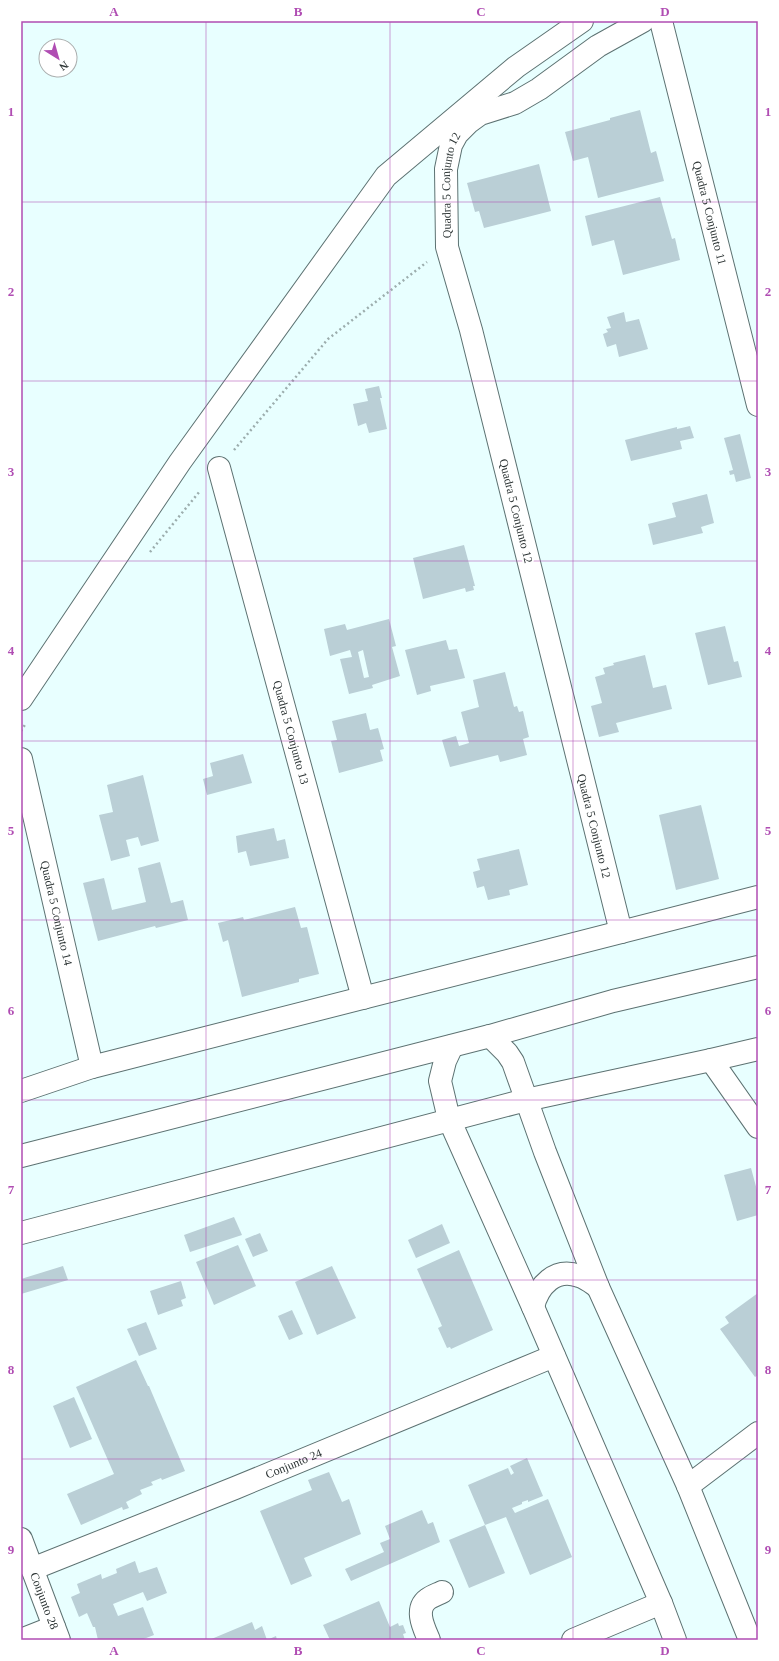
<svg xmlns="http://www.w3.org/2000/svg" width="779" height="1661" font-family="Georgia,serif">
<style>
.building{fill:#bacfd6;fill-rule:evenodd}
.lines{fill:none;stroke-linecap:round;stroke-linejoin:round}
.minor-casing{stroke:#5d7272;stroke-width:24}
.path{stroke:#9cadad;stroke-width:2.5;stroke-dasharray:2 3;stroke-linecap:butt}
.minor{stroke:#fff;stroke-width:22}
.grid{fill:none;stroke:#b04db3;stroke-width:1;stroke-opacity:0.55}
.labels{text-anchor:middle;stroke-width:4;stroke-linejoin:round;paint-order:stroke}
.street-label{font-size:12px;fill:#2c3434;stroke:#fff}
.neatline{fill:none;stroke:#b04db3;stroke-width:1.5}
.grid-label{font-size:13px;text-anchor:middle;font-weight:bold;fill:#b04db3}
</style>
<rect width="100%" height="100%" fill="#e8ffff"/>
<!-- building -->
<g class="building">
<polygon points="640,110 651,153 656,151 664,181 598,198 588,157 573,161 565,132 610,120 610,118"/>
<polygon points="539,164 551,211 484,228 479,211 475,212 467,183"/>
<polygon points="660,197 672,239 675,238 680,260 623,275 614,240 592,246 585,216"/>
<polygon points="624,312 626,322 639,319 648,349 619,357 616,344 607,347 603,334 608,332 606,329 611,328 607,317"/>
<polygon points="379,386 382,398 380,398 387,429 369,433 366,423 358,426 353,404 368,401 365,389"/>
<polygon points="690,426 694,438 680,441 682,449 631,461 625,440 677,427 677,429"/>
<polygon points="740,434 751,478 736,482 734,474 730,475 729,471 733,470 724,438"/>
<polygon points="707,494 714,523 701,527 703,533 653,545 648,524 676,517 672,503"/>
<polygon points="464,545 475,586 473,586 474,590 466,592 465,588 423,599 413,558"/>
<path d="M389,619L396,646L392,647L400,676L372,685L373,688L349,694L340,659L352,657L350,650L330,656L324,629L345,624L347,630ZM363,650L369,677L364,678L358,652Z"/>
<polygon points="725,626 734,662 738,661 742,677 708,685 695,633"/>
<polygon points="446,640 449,650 457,649 465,678 430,686 431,691 417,695 405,650"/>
<polygon points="645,655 653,688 666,685 672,709 616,723 619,732 599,737 591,706 602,703 595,677 605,674 603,668 614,665 613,663"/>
<polygon points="505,672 514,707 517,706 519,712 523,711 529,737 523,739 527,755 500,762 498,755 450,767 442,740 456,736 459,746 469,743 461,712 479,707 473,680"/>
<polygon points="366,713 370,730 378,728 384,749 380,750 383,761 339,773 331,741 337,740 332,721"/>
<polygon points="243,754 252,783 207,795 203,779 213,776 210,763"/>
<polygon points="143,775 159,841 141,846 138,837 126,840 130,856 111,861 99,815 113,812 107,785"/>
<polygon points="701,805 719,879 676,890 659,815"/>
<polygon points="274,828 277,841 285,839 289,858 250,866 246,851 238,853 236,836"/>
<polygon points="519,849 528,885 509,890 510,895 488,900 484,886 477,888 473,872 480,870 477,859"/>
<polygon points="160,862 171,903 183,900 188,920 156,928 155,926 98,941 83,883 104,878 112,910 146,902 138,868"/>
<polygon points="295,907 301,928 307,927 319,974 299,979 299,982 242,997 228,940 223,942 218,923 243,917 244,920"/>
<polygon points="751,1168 758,1194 758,1204 757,1204 758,1215 737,1221 724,1175"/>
<polygon points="234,1217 242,1235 190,1252 184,1235"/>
<polygon points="442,1224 450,1243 416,1258 408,1240"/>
<polygon points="260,1233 268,1251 253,1257 245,1239"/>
<polygon points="238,1245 256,1286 214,1305 196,1262"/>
<polygon points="459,1250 493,1330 451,1349 450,1347 447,1348 438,1328 442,1326 417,1269"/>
<polygon points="63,1266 68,1280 21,1294 21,1279"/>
<polygon points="332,1266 356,1318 317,1335 295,1282"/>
<polygon points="181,1281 186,1298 181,1300 183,1306 158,1315 150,1291"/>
<polygon points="758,1293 758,1375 755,1377 720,1329 729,1323 725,1317"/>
<polygon points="292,1310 303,1334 289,1340 278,1316"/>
<polygon points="146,1322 157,1349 139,1356 127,1329"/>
<polygon points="136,1360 148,1386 149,1386 185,1471 162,1480 161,1478 151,1482 153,1485 140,1490 142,1494 126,1502 129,1508 123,1510 122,1507 81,1525 67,1494 114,1474 76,1387"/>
<polygon points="74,1397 92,1439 70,1448 53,1406"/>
<polygon points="527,1458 543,1496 528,1502 528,1500 522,1502 522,1504 512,1508 515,1513 548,1499 572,1557 530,1575 506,1517 485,1525 468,1485 508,1468 511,1475 514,1473 510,1466"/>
<polygon points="329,1472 342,1502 349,1499 361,1534 304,1558 312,1576 291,1585 260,1511 312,1490 308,1480"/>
<polygon points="422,1510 428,1524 433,1522 440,1542 351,1581 345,1569 384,1552 380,1543 390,1539 385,1526"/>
<polygon points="485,1525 505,1573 469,1588 449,1540"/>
<polygon points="135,1561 139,1573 157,1567 167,1593 147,1601 143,1592 113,1604 118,1616 143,1607 154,1635 141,1640 98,1640 95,1627 93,1627 87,1613 79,1617 71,1597 80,1593 77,1584 101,1574 102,1579 117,1573 116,1569"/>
<polygon points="379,1601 390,1627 398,1623 399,1626 403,1625 406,1633 403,1634 405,1640 330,1640 323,1625"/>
<polygon points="252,1622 255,1630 262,1626 267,1640 276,1636 277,1640 209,1640"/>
</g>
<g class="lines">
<!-- minor casing -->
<g class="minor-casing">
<g id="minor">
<path id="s1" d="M661,21L758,405"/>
<path id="s2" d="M219,468L363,998"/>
<polyline points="21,699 180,462 386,176 516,67 582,21"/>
<path id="s3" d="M21,759L92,1067"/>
<path id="s4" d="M621,932L471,330L447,247L446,169L451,145L457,134L469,122L480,114L515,103L539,89L598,46L643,21"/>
<polyline points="490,1036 507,1053 513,1062 545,1152 598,1287 688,1486 750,1640"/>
<polyline points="452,1046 445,1061 440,1081 449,1119 533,1307 661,1603 675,1640"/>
<polyline points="711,1060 758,1127"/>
<polyline points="21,1091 92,1067 758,897"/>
<polyline points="21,1156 490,1036 613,1001 758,967"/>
<polyline points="21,1233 526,1100 711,1060 758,1049"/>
<path d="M533,1307C538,1286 555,1267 579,1276C586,1278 592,1283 598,1287"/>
<polyline points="688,1486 758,1433"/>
<path id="s5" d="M21,1539L59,1640"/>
<path id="s6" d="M32,1569L235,1488L554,1356"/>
<polyline points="21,1640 54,1627"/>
<path d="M429,1640C424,1628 414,1609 428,1599C432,1596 438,1594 442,1592"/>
<polyline points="573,1640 661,1603"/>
</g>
</g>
<!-- path -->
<g class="path">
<polyline points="234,450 328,339 427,262"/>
<polyline points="150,552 200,491"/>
<polyline points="21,731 26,723"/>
</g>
<!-- minor -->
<use href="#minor" class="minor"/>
</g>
<!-- grid -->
<path class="grid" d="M206,21V1640M390,21V1640M573,21V1640M21,202H758M21,381H758M21,561H758M21,741H758M21,920H758M21,1100H758M21,1280H758M21,1459H758"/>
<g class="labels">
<!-- street labels -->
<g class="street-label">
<text dy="4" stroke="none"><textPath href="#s4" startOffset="769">Quadra 5 Conjunto 12</textPath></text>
<text dy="4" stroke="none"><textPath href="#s1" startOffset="198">Quadra 5 Conjunto 11</textPath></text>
<text transform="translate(516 511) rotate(76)" y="4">Quadra 5 Conjunto 12</text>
<text dy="4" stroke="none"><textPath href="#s2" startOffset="274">Quadra 5 Conjunto 13</textPath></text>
<text transform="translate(594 826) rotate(76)" y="4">Quadra 5 Conjunto 12</text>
<text dy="4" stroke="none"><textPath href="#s3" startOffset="158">Quadra 5 Conjunto 14</textPath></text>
<text dy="4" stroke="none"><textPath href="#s6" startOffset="282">Conjunto 24</textPath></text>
<text dy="4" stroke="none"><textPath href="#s5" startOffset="66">Conjunto 28</textPath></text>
</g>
</g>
<!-- border -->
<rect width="779" height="1661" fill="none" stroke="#ffffff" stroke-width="44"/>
<!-- north arrow -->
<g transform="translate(58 58) rotate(143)"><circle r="19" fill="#ffffff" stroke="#abaeae"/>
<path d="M0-3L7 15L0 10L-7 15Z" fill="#b04db3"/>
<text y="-6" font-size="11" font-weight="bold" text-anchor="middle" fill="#2c3434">N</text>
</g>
<rect x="22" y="22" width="735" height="1617" class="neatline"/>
<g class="grid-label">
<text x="114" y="16">A</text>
<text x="298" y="16">B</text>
<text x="481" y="16">C</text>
<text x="665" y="16">D</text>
<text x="11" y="116">1</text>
<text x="768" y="116">1</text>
<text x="11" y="296">2</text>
<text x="768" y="296">2</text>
<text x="11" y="476">3</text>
<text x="768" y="476">3</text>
<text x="11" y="655">4</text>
<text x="768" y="655">4</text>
<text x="11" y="835">5</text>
<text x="768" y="835">5</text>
<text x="11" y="1015">6</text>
<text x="768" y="1015">6</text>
<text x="11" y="1194">7</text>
<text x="768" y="1194">7</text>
<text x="11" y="1374">8</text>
<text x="768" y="1374">8</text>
<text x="11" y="1554">9</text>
<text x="768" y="1554">9</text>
<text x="114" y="1655">A</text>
<text x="298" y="1655">B</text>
<text x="481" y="1655">C</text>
<text x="665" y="1655">D</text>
</g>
</svg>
